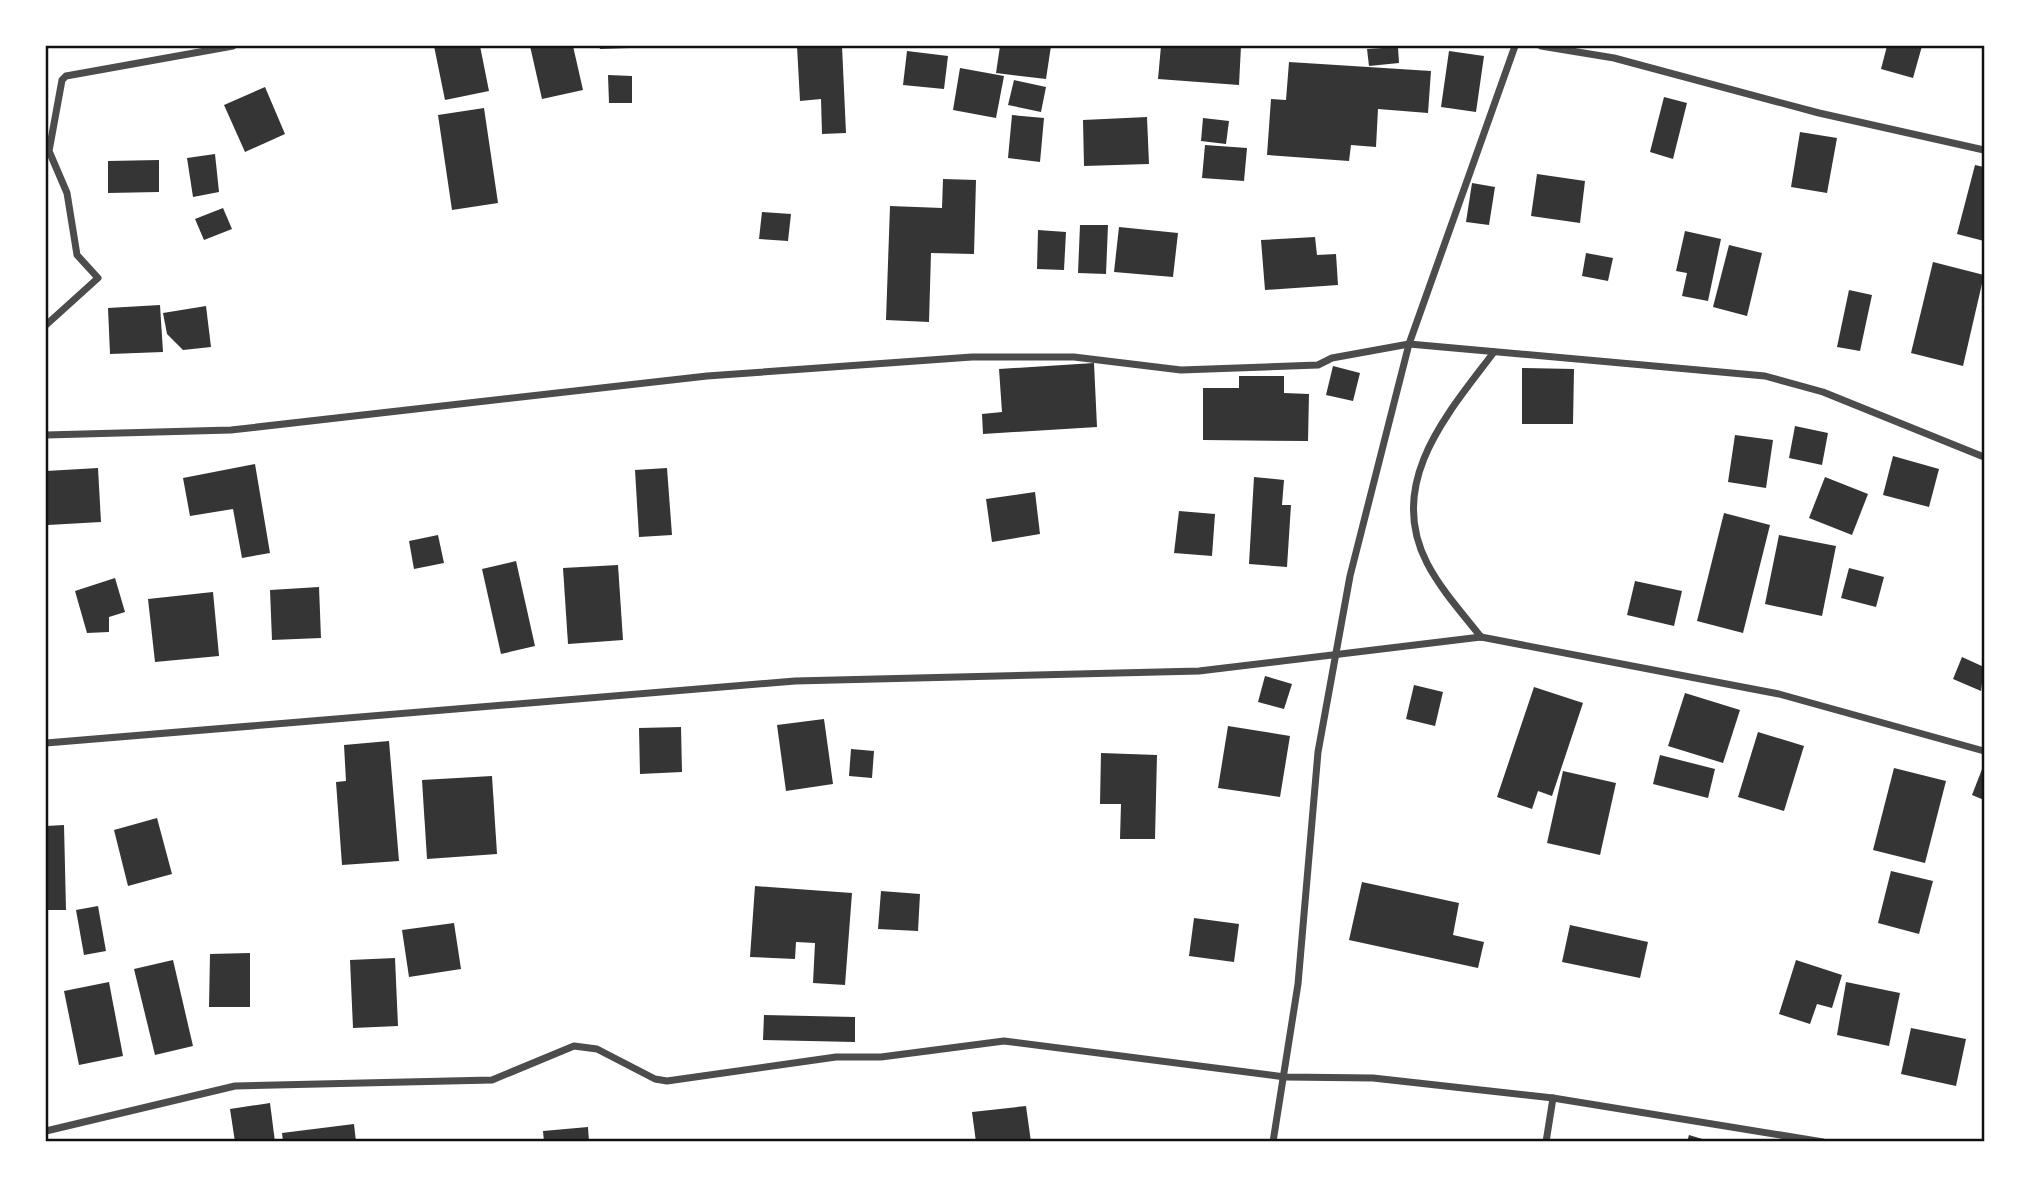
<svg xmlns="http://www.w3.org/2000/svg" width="2030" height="1187" font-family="Figtree,sans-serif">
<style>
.building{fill:#353535}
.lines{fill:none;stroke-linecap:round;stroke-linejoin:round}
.minor{stroke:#4c4c4c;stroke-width:7}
.neatline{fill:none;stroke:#111;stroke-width:2.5}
</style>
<rect width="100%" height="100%" fill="#fff"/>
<!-- building -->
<g class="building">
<polygon points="434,46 480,46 489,91 445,100"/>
<polygon points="530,46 573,46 583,90 542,99"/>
<polygon points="599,46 629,46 629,48 600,49"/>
<polygon points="797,46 842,46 846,133 822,134 821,99 800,101"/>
<polygon points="1000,46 1051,46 1046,79 996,73"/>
<polygon points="1161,46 1241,46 1239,85 1158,79"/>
<polygon points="1887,46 1922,46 1913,78 1881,69"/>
<polygon points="1398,47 1399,63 1369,66 1367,49"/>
<polygon points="907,51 948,56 944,89 903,85"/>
<polygon points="1449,51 1484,56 1476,112 1441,107"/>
<polygon points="1289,62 1431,71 1428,113 1378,109 1376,147 1351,145 1349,161 1267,155 1271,99 1286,100"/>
<polygon points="960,68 1004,76 996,118 953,110"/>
<polygon points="608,75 632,76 632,103 609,103"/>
<polygon points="1014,80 1046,87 1041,112 1008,105"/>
<polygon points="265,87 285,134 245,152 224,105"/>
<polygon points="1664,97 1687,103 1673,159 1650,152"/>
<polygon points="484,108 498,203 452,210 438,115"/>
<polygon points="1012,115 1044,118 1040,162 1008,158"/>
<polygon points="1147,117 1149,164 1084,166 1083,120"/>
<polygon points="1203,118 1229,121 1226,144 1201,141"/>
<polygon points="1800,132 1837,138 1827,193 1791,187"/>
<polygon points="1205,145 1247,148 1244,181 1202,178"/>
<polygon points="215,154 219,192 193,197 187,158"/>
<polygon points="159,160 159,192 108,193 108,161"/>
<polygon points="1975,165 1984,167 1984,241 1957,234"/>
<polygon points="1537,174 1585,181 1580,223 1531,216"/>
<polygon points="943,179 976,180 974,254 931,253 929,322 886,320 890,206 942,208"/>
<polygon points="1472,183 1495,187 1489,225 1466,222"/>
<polygon points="223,208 232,229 204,240 195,219"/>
<polygon points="762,212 791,214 788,241 759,239"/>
<polygon points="1080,225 1108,225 1106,274 1078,273"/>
<polygon points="1119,227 1178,233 1173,277 1114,272"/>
<polygon points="1038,230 1066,232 1064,270 1037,269"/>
<polygon points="1685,231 1721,239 1708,301 1682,296 1687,273 1676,271"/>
<polygon points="1315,237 1317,255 1336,254 1338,285 1265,290 1261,240"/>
<polygon points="1729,245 1762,253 1747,316 1713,307"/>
<polygon points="1586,253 1613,258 1608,281 1582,276"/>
<polygon points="1933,262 1984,275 1963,366 1911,353"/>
<polygon points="1849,290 1872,295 1860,351 1837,347"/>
<polygon points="160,305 163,352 110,354 108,308"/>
<polygon points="206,306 211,347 183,350 167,334 163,313"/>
<polygon points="1094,363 1097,427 983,434 982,414 1002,412 999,369"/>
<polygon points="1333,366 1360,373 1353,401 1326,395"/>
<polygon points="1522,368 1574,369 1573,424 1522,424"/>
<polygon points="1239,376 1284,376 1284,393 1309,394 1308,441 1203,440 1203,388 1239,388"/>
<polygon points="1795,426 1828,433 1822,465 1789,458"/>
<polygon points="1735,435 1773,440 1766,488 1728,482"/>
<polygon points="1893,456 1939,469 1929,507 1883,495"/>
<polygon points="255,464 270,553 242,558 233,509 190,516 183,478"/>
<polygon points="98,468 101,522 48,525 46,471"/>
<polygon points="667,468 672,535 639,537 635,470"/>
<polygon points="1254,477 1284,480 1282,505 1291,505 1287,567 1249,564"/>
<polygon points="1825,477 1868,494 1852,535 1809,518"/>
<polygon points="1035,492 1040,534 992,542 986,499"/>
<polygon points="1179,511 1215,514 1212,556 1174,553"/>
<polygon points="1724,513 1770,525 1743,633 1697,621"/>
<polygon points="438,535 444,563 414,569 409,541"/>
<polygon points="1779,535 1836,546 1822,616 1765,604"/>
<polygon points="516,561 535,646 501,654 482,569"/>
<polygon points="618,565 623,640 568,644 563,568"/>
<polygon points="1849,568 1884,577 1876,607 1841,598"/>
<polygon points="115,578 125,612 109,617 109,632 87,633 75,591"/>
<polygon points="1635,581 1682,591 1674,626 1627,615"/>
<polygon points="319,587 321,638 272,640 270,590"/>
<polygon points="213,592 219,656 155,662 148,599"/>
<polygon points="1962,657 1984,667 1981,691 1953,679"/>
<polygon points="1265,676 1292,684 1284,709 1258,702"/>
<polygon points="1414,685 1443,692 1435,726 1406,719"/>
<polygon points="1534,687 1583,703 1552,796 1538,791 1532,809 1497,797"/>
<polygon points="1685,693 1740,710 1723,763 1668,746"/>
<polygon points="824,719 833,784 786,791 777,725"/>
<polygon points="1228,726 1290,736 1280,797 1218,788"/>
<polygon points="681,727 682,772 640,774 639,728"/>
<polygon points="1758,732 1804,746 1784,811 1738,797"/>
<polygon points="389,741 399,861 342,865 336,782 346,781 344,745"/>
<polygon points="851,749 874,751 872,778 849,776"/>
<polygon points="1101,753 1157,755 1155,839 1120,839 1121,804 1100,804"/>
<polygon points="1660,755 1715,769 1708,798 1653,784"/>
<polygon points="1984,764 1984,800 1972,795"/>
<polygon points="1894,768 1946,781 1925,863 1873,850"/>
<polygon points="1563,771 1616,783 1600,855 1547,843"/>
<polygon points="492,776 497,854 427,859 422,780"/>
<polygon points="157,818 172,874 128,886 114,830"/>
<polygon points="64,825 66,910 46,910 46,826"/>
<polygon points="1891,871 1933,881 1919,934 1878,923"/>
<polygon points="1362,882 1459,903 1453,935 1484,942 1478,968 1349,940"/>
<polygon points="755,886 852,893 845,985 813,983 815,943 796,942 795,959 750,957"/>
<polygon points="881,891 920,894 918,931 878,929"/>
<polygon points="98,906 106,951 84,955 76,910"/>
<polygon points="1194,918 1239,924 1234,962 1189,956"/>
<polygon points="454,923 461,969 409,977 402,930"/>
<polygon points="1570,925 1648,942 1640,978 1562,962"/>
<polygon points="250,953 250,1007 209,1007 210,954"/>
<polygon points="395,958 398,1026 353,1028 350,960"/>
<polygon points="173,960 193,1046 155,1055 134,969"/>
<polygon points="1796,960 1842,975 1832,1008 1817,1004 1810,1024 1779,1014"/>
<polygon points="109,982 123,1056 79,1065 64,991"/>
<polygon points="1846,982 1900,993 1889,1046 1837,1035"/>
<polygon points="764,1015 855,1017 855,1042 763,1040"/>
<polygon points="1911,1028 1966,1039 1956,1086 1901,1074"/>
<polygon points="270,1103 275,1142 235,1142 230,1109"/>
<polygon points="1026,1106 1031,1142 976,1142 972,1112"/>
<polygon points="354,1124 356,1142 283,1142 282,1133"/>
<polygon points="588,1127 589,1142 544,1142 543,1131"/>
<polygon points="1689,1135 1709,1141 1709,1142 1687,1142"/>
</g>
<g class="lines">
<!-- minor -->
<g class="minor">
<polyline points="1541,46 1614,58 1819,113 1984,150"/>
<polyline points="46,325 98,278 77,255 67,193 49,151 62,80 66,76 233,46"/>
<polyline points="46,435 231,430 707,376 972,357 1074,357 1181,370 1318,365 1332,358 1409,344 1765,376 1823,392 1984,457"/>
<path d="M1481,637C1463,614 1441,590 1427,563C1385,482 1449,412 1494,352"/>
<polyline points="46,743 795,681 1199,671 1481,637 1779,694 1984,751"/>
<polyline points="46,1131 235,1086 492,1080 574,1046 597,1049 655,1079 667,1081 836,1057 881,1057 1004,1041 1285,1077 1373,1078 1553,1098 1823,1142"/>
<polyline points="1273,1142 1298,984 1318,752 1350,576 1409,344 1515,46"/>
<polyline points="1546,1142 1553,1098"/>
</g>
</g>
<!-- border -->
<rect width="2030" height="1187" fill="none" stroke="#ffffff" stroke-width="94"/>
<rect x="47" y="47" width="1936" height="1093" class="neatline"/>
</svg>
